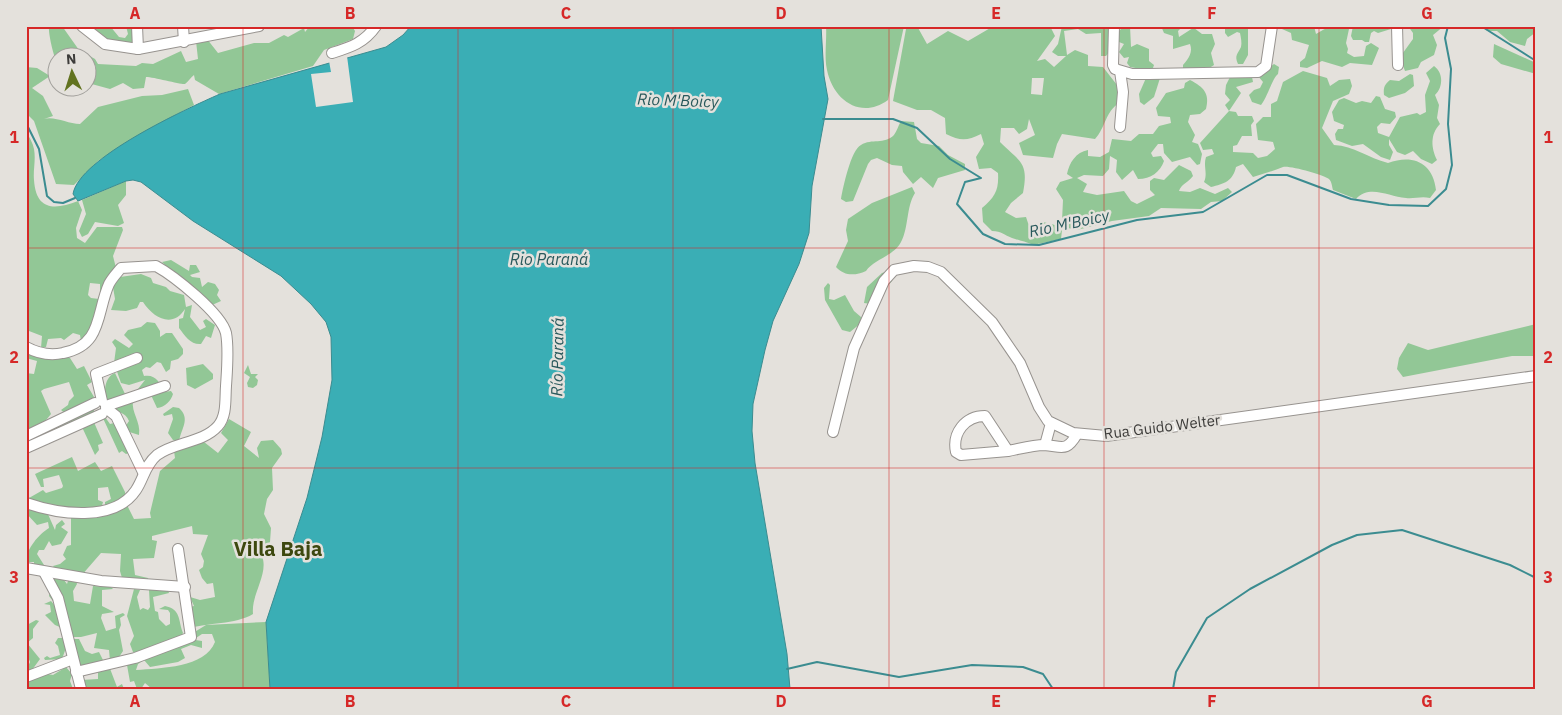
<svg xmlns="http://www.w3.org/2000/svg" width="1562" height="715" font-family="'IBM Plex Sans',sans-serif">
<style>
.green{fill:#92c796;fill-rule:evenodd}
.water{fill:#3aaeb5;stroke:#3b8c90}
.pier{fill:#e4e1dc}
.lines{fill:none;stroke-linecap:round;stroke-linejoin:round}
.stream{stroke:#3b8c90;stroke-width:2}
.minor-casing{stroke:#97938f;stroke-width:12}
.minor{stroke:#fff;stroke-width:10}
.grid{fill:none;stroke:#d62828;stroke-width:1;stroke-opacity:0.55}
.labels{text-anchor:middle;stroke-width:5;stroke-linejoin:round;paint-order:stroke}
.street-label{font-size:15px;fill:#3d3c3a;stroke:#e4e1dc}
.water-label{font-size:16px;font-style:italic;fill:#29595c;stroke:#e4e1dc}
.district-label{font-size:20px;font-weight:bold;fill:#3d480f;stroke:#e4e1dc}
.neatline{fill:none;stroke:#d62828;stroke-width:2}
.grid-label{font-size:16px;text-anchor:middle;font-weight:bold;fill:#d62828}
</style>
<rect width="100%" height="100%" fill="#e4e1dc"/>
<!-- green -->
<g class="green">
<path d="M49,26H62L79,50L95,59L98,64L136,66L142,63L153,64L181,51L186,62L198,59L196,41L207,39L218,53L254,43H269L284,35L288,37L304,28L305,32L310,26H352L355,31L353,39L324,50L313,66L219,94L195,80L194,75C191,77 188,82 185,84C182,85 154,77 146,77L144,88L133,89L123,83L110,89L88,83V58H58L57,63C54,57 48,34 49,26Z"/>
<polygon points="88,26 110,26 119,37 125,38 128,34 126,26 135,26 138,45 111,42"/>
<path d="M826,26H904L888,100C861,120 833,100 827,70C824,56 827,40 826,26Z"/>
<path d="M912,26H917L927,44L948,31L968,41L992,27L980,28L979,26H1007L1018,29L1050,26L1055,36L1037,61L1045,59L1054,67L1066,56H1058L1052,52L1058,44L1062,26L1110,28V51L1106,56H1101V33L1086,34L1078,29L1064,31L1067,55L1075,50L1088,55V66L1103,67L1117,85L1119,103C1105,112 1106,127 1095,139L1062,134L1057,144L1053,158L1023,155L1019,143L1035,135L1029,119L1027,129L1019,134L1014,128H1001L1000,142C1020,162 1029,162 1023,193L1011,203L1005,212L1016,218L1026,217L1029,226L1035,227L1043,222L1055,225L1062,230L1061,239L1033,245C1025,241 1020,241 1012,238C1004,235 1002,231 992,231L983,222L982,208C995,197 999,190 998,173L991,168L979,169L976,157L984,144L981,134C967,141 960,141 946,134L945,118L931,110H917L893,101L906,29ZM1032,78H1044L1042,95L1031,94Z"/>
<polygon points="1123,26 1130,26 1131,47 1137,44 1149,49 1149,61 1154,65 1152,71 1130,67 1127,63 1129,57 1124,58 1119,52 1124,44 1119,42 1118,33"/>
<path d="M1161,26H1183L1178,31L1179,37L1193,28L1191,26H1196L1194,28L1202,34H1212L1215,44L1211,53L1214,65L1203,72L1183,69V65C1189,58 1193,52 1190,44L1173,49V36L1164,33Z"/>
<path d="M1225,26H1248V55L1243,64H1238C1234,55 1238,54 1241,47C1242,43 1241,38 1240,33L1237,32L1228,37L1225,33Z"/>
<path d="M1281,26H1314L1316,34C1326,28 1337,22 1349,29L1346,43L1348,49L1347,53L1354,57L1364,56L1366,46L1371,43L1379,48L1372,65L1350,63L1342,67L1322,61L1307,68L1300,67V62L1305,58L1309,45L1292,40L1291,33L1282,29Z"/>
<polygon points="1353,26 1392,26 1391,29 1378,33 1374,31 1371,33 1369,42 1365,42 1362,40 1353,40 1351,36"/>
<polygon points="1408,26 1444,26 1433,35 1437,45 1434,55 1421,62 1418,68 1405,71 1400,57 1413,39 1413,33"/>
<polygon points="1484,26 1536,26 1536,32 1527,39 1525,46 1510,42 1497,31 1487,31"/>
<polygon points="1494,44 1536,63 1536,74 1501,64 1493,57"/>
<path d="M1274,64L1279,67L1278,74C1272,79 1268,96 1261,105L1252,102L1249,95L1254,90L1260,88L1263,82L1258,76Z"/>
<path d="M1434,66C1444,73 1443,88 1435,95L1439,105L1437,118L1440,124C1430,134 1431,148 1437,160L1432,164L1421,159L1413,151L1405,155L1397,152L1389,139V145L1393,152L1390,160L1381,157L1363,144L1352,146L1336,140L1335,134L1338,129H1343L1344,125L1334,121L1332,112L1339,100L1344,98L1356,103L1362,101L1371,103L1376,96L1380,97L1385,109L1395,112L1396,117L1390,124L1381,123L1377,127L1378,133L1389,137L1400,117L1417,113L1420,115L1426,112L1425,95L1430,81L1426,73Z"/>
<path d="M26,67L37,68L50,76L32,88L43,96L53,116L44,119C55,116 68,124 80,124L98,107L142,96L162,95L188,89L194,105L132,139L98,161L74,185L56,184L34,121L26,113Z"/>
<path d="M1303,71L1327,78L1330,86L1339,80L1350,79L1352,86L1349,94L1333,101L1322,128L1334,145C1354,146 1368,158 1388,163C1412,154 1433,162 1436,190L1430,198C1421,196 1414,199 1406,198C1389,197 1370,184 1356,199L1333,190C1332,187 1332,182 1329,179C1324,175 1289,165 1283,167C1273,171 1263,174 1253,177L1243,164L1236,167C1233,181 1224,184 1211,187L1204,182C1208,173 1203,166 1206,157L1214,154L1212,149L1203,150L1200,143L1229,111L1225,105L1230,100L1225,94L1226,85L1230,77L1247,74L1252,77L1253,82L1236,87L1241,93L1229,111L1236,112L1238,116H1252L1254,121L1251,125L1252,136H1242L1237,145L1233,146V152L1253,153L1258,158L1267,156L1275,149L1273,142L1258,140L1256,124L1263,117H1271V104L1277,101L1283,82Z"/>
<path d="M1410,74L1413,75L1414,86L1405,93L1389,98L1384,95C1383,87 1385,84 1390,80L1399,81Z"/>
<polygon points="1161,75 1154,97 1144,105 1140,102 1139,94 1146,78"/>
<path d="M1190,80C1204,87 1210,94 1206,109L1200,114L1190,115L1188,122L1195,135L1192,142L1198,144L1202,154L1200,164L1197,165L1190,157L1172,162L1164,153L1163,144H1158L1151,153L1153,157L1161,156L1164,161C1160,172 1151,179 1138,179L1133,170L1122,180L1116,172L1117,160L1110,156L1109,169L1103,176L1084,175L1077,178L1087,184L1083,192L1097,195L1124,191L1131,201L1137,204L1155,195L1150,190V181L1154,178L1164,180L1179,165L1191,171L1193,176C1188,183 1181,184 1179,191L1190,192L1200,188L1215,194L1228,188L1232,192L1222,201L1211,202L1201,209L1161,208L1149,216L1112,221L1077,230L1068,228L1062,221L1063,200L1056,189L1060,182L1073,178L1067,174C1069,163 1076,152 1088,150V156L1100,157L1109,152L1112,139L1131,141L1139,134H1153L1159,126L1171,123L1170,117L1158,116L1156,108L1166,93L1184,88L1185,83Z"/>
<path d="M901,121L914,122L917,139L921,143L939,146L948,155L965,164V170L938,178L933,188L921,177L913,184L903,172L902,166L892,165L877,158L871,160L868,164L853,201L846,202L841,199C843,187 851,150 861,145C872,138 884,145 894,135C897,131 898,126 901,121Z"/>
<path d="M26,131C29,137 33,143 34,149C36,160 33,170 34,180C36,211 55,210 78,201L82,210L76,228L77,238L85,243L97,227H122L123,230L113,256L116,268L104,294L100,295V284L90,283L88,295L91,298L99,299L94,327L81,341L80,335L73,333L64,340L61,338L48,339L46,347L41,348L42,336L29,331L26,325Z"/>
<polygon points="126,181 126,195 118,205 124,223 118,226 95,222 88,234 82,237 79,231 86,214 82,200"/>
<path d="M912,187L915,193C906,207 909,227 901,242C894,256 874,259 866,271C855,276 844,276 836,267L848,241L846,230L848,219L872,203Z"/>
<polygon points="171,260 189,271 190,265 196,265 200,272 190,275 192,277 200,278 202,287 208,282 215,284 219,290 217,295 221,301 210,306 162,262"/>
<polygon points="889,271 894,275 892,281 871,304 864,303 867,287 882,273"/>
<path d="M141,274L151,278L153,283L166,287L170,291L184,295L186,307L192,305L190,317L200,330L206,327L203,321L206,319L215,325L211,338L206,336L201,344C191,345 185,336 179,328V319L183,318L185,309C173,328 154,319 143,302H140L137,308L126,311L111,310L115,299L113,287L120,277Z"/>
<polygon points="828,283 830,285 829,299 834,300 845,295 854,311 861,317 861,323 850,332 842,330 825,300 824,288"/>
<path d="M147,322L155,323L160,331V337L166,333H172L183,349V354L178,359L171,361L170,369L166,372L161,363L157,362L150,368L146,367L142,370L144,376C156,374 160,383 164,392L171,391L173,394C171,401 165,407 157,408L151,395L133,401C131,412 141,422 139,435L123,430L129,421C125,412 119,413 111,407C102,399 103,377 115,373L126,396L134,394L145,380L129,385L121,383L114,363L116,348L112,342L115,339L129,348L133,344L124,335L128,330L141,327Z"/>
<polygon points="1536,324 1536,356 1512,356 1403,377 1397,369 1399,358 1408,343 1428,350"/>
<polygon points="26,353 39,358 70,358 77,369 84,366 92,382 87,385 94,397 92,402 83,406 94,410 94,416 26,446 26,440 76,418 81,407 66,414 61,410 68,405 69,401 74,396 69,382 44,389 41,391 51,414 42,425 26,431 26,373 34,374 37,361 26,358"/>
<polygon points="203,364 213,374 213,379 195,389 187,385 186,368"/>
<polygon points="248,365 251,374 258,374 255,377 258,380 257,385 253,388 248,387 247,383 250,377 244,373"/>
<path d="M173,407L179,408C191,419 181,428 179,442L173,440L168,433L173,419L172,414L164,416L163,414Z"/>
<polygon points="110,413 105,417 110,424 118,422 129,453 126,454 122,451 119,453 102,416"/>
<path d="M229,419L251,432L244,446L259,458L257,448L261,441L273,440L281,449L282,454L272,468L273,490L267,499L264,514L271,528L270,542L262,556C269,574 251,594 253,614C235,625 208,622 187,629L182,609L194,606L190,597L200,600L215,597L213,583L207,584L202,578L199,570L203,567L204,561L201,554L208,535L193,534L192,526L152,536V540L157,541L154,558L133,559L135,575L148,578L149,584L122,578L120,571L121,554L101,553L81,576L57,572L53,566L60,564L66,559L63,555L67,546L71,545V518L102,513L127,505L134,519L151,518L150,513L160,471L175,458L174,451L204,442L218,453L228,440L221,433Z"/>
<polygon points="93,420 103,443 98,445 99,450 95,455 82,427"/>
<path d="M72,457L78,471L95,462L101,471L112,466L125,492V498L105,509V502L111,499L108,487L98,488V500L103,502L101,509C79,509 46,514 29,498L43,490L46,493L62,488L63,486L59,475L43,479L44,487H41L35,474Z"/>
<path d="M26,506L47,512L55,530L56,525L62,520L65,524L61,527L68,532L61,544L52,546L49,541L44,550H39L37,554L44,565L40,569L34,567V562H26C26,549 39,534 49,528L48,522L37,525L26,513Z"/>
<polygon points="52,576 64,580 67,584 69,578 76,580 77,584 73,591 74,601 90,604 93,586 111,587 113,589 102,590 102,606 114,612 102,614 101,618 106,631 116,628 115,616 123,613 125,615 120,618 121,625 119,630 123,651 117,660 110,661 109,650 94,648 97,633 81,637 72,637 56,605 49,596"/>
<path d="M152,588H167L169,593L153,597L155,611L158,612L159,619L166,626L170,624V613L168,610L159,609L165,606C181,609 178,620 183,633L180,638L170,639L163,643L189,639L202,641V648L191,645L181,649L185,658L178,662L150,667L144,660L138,664L136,670C161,668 205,668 215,642L212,634H202L196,638L193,633L206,625L266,622L270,689H152L145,683L141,689H137L134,681L130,682L127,665L138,653L133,652L130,644L134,636L127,616L134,589L140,590L137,597L140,610L143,608L148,610L150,607L149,590Z"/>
<polygon points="51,601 56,607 62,628 55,625 45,615 51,612 50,605 44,604"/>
<path d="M36,620L39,621L33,629V638L27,643L40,659L32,670L26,671L30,662C25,651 25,637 27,625Z"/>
<polygon points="58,638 63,638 67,645 62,659 45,660 44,658 47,656 50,658 60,655 58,646 55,643"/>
<polygon points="73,639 79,639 85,651 92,654 99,652 103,660 93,668 80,668 76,662"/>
<polygon points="109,666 117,687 122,684 124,689 83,689 81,680 98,679 98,667"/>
<polygon points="66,667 72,674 70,681 73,689 26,689 26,679 42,673 53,675"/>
</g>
<!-- water -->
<path class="water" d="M411,26H821L824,76L828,99L812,186L809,233L799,264L773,321L765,350L753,404L752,431L755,463L787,654L790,689H270L266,622L307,498L322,437L332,380L331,337L326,322L311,304L281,276L193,221L141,182L133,180L126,181L78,201L73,194C79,158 186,109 220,94L386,47L403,35Z"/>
<!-- pier -->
<polygon class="pier" points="347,56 353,102 316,107 311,74 331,72 329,61"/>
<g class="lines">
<!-- stream -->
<g class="stream">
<polyline points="1481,26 1536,61"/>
<polyline points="823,119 893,119 917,128 950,159 981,178 965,182 957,204 983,234 1005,244 1039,245 1137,220 1203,212 1267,175 1287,175 1351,199 1389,205 1428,206 1446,189 1452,165 1448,124 1451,69 1445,38 1448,26"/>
<polyline points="26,123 39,149 47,196 54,202 63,203 75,198"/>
<polyline points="787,669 817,662 899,677 972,665 1023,667 1043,674 1053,689"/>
<polyline points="1173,689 1176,672 1207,618 1250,589 1332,545 1357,535 1402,530 1510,565 1536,578"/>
</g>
<!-- minor casing -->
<g class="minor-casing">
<g id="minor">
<polyline points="82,26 105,44 138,49 259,26"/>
<polyline points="137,26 138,49"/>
<polyline points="183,26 184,42"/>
<polyline points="1114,26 1113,65 1115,69 1132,74 1149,74 1258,72 1266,66 1272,26"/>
<polyline points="1397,26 1398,65"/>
<path d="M332,53C351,47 364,43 376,26"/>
<polyline points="1120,127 1123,92 1120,71"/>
<path d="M26,347C39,354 50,356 63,353C103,345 96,313 109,284C112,278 117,273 121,268L156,266C174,276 221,313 226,333C229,349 227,370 226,386C225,399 227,416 218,426C203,443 174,442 157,455C145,465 144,478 136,490C114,523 58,514 26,503"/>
<polyline points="102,401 96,374 137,358"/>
<polyline points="106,406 165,386"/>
<polyline points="106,408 116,416 143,472"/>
<polyline points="833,432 854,348 884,281 894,270 914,266 928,267 941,272 992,322 1020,363 1039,407 1048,421 1073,433 1106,436 1536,376"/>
<polyline points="26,436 95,403"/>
<polyline points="1045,445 1051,423"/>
<polyline points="26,448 102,414"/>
<path d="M1008,451L961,455L956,452C952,433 965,416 985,416L1008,451C1019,449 1033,445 1044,445C1062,446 1066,453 1077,434"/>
<polyline points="26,568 101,581 185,587"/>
<polyline points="44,572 58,598 81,689"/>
<polyline points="76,672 135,658 191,637 178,549"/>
<polyline points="26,677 73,659"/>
</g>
</g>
<!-- minor -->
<use href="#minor" class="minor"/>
</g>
<!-- grid -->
<path class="grid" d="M243,26V689M458,26V689M673,26V689M889,26V689M1104,26V689M1319,26V689M26,248H1536M26,468H1536"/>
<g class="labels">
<!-- street labels -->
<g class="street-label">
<text transform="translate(1162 427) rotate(-7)" y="5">Rua Guido Welter</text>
</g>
<!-- water labels -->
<g class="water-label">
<text transform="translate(678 100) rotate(2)" y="6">Rio M'Boicy</text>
<text transform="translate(1069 223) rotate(-12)" y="6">Rio M'Boicy</text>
<text x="549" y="265">Rio Paraná</text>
<text transform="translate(557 357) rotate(-89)" y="6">Río Paraná</text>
</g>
<!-- district labels -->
<g class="district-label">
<text x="278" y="556">Villa Baja</text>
</g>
</g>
<!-- border -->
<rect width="1562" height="715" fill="none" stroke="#e4e1dc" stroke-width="55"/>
<!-- north arrow -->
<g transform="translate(72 72) rotate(356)"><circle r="24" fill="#e4e1dc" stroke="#a19f9b"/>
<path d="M0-4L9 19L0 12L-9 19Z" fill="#627320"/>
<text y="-8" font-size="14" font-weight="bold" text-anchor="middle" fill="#3d3c3a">N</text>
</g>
<rect x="28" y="28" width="1506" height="660" class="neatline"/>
<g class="grid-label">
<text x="135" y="19">A</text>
<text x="350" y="19">B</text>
<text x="566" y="19">C</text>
<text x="781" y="19">D</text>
<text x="996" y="19">E</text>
<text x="1212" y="19">F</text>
<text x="1427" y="19">G</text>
<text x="14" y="143">1</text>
<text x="1548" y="143">1</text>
<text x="14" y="363">2</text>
<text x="1548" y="363">2</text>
<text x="14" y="583">3</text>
<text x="1548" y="583">3</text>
<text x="135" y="707">A</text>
<text x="350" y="707">B</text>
<text x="566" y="707">C</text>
<text x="781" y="707">D</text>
<text x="996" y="707">E</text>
<text x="1212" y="707">F</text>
<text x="1427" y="707">G</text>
</g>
</svg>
